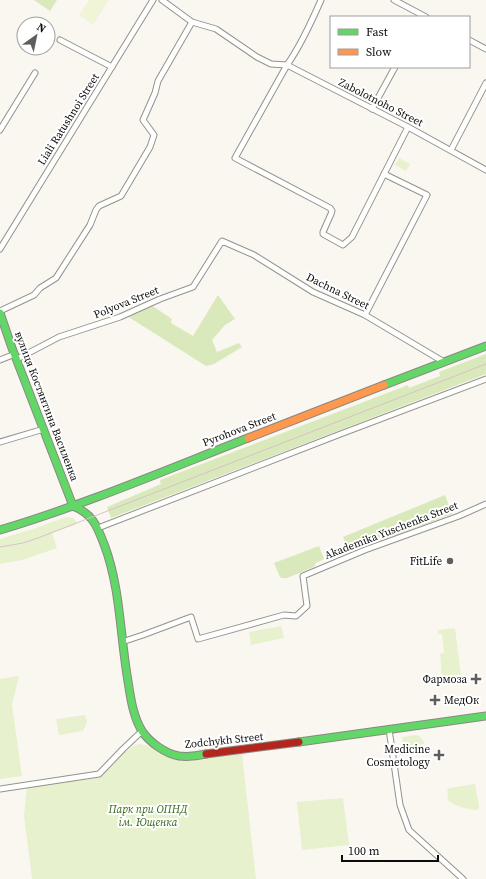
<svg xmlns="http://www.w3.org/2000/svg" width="486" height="879" font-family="'Source Serif 4',serif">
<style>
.green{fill:#e7f1cd}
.forest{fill:#d9e9bb}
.pitch{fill:#f1f5d8}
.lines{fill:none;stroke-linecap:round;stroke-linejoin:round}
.street-casing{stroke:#93928f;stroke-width:7}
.fast-casing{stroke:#8a8885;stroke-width:9}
.slow-casing{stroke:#8a8885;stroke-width:9}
.jam-casing{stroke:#8a8885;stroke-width:9}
.street{stroke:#fefefd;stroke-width:5}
.fast{stroke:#63d668;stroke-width:7}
.slow{stroke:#ff974d;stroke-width:7}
.jam{stroke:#b3261e;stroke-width:7}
.tram{stroke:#d8c2c6;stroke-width:1}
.poi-dot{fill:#5f5e5c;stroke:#fff;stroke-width:1.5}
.labels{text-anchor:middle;stroke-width:4;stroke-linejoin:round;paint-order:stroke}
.street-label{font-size:11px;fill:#0c0c0c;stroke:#fff}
.poi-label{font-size:11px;fill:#0c0c0c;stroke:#fff;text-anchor:end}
.park-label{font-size:11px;font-style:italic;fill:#346818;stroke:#fff}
</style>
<rect width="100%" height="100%" fill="#faf7f0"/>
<!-- green -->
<g class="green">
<polygon points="399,158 410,164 406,171 395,165"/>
<polygon points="66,517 74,518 77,524 52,533 57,548 22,560 0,564 0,539 33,529"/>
<polygon points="281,626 284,638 251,645 249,632"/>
<polygon points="455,628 461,676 442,678 440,654 444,653 442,634 438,634 438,630"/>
<polygon points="19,676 12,705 22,776 0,779 0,679"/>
<polygon points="85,715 87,722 83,731 59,735 56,719"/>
<polygon points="415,735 419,736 424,742 424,744 404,747 403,746 402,737"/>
<polygon points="140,744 145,745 179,760 195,759 242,754 256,879 32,879 24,816 27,785 99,774 123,749 126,752 133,746"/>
<path d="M475,784L479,806L478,810C473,811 451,805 448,800C447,797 448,793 447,790L450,788Z"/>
<polygon points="343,798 349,845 302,850 297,802"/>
</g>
<!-- forest -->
<g class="forest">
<polygon points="34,0 57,0 50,11"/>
<polygon points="218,295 235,319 225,325 212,340 217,352 239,343 242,347 214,364 206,366 127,316 151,305 172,319 171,323 193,336"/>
<polygon points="486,354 486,374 111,518 107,507 161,484 160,480 408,385 409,388 440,376 439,372"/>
<polygon points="445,495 452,514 381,541 380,538 374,540 375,544 360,550 357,541 346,545 343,537"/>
<polygon points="319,546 324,559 316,563 314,567 287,578 282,578 280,577 274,563"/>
</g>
<!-- pitch -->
<polygon class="pitch" points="89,0 109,0 93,25 79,15"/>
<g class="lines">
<!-- street casing -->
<g class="street-casing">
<g id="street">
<polyline points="162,0 192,22 216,29 257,57 271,64 287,65 408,127 486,170"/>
<path d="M321,0C311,23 301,45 287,65L235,158L330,208L332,211L331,214L323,232V234L343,245L352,237L408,127"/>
<polyline points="394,0 426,17"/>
<polyline points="60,40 112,67"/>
<polyline points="469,40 486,49"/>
<polyline points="372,109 395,67"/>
<polyline points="0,130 35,73"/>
<polyline points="451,150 486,83"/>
<polyline points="0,249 153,0"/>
<polyline points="0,311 34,295 40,288 56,278 90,225 96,210 99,206 121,196 150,147 154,135 143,120 155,93 158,81 192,22"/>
<polyline points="365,315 427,195 384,174"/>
<polyline points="17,359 59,337 120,317 160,299 193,287 222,241 254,255 313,292 365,315 444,362"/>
<polyline points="0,360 15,354"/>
<polyline points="0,442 44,429"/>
<polyline points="98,528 338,435 486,379"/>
<polyline points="122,642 143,635 191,617 198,639 284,615 296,616 307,606 303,576 365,550 459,516 486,504"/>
<polyline points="389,729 400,805 409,830 463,879"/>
<polyline points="0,789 99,774 123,749 142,731"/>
</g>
</g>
<!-- fast casing -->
<g class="fast-casing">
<g id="fast">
<polyline points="0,313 12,348 73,506"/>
<polyline points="384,385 486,346"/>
<path d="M73,506C93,514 97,526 104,544C120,586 120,632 127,675C130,693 132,715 142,731C149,742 166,754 179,756C188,757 197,756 206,754"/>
<path d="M0,530C84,505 166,470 248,438"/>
<polyline points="299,742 486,716"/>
</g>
</g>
<!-- slow casing -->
<g class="slow-casing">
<polyline id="slow" points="248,438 384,385"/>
</g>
<!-- jam casing -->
<g class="jam-casing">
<polyline id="jam" points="206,754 299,742"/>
</g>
<!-- street -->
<use href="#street" class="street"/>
<!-- fast -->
<use href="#fast" class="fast"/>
<!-- slow -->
<use href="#slow" class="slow"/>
<!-- jam -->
<use href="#jam" class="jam"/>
<!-- tram -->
<polyline class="tram" points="0,547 23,543 38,538 486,364"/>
</g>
<!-- markers -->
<g class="poi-dot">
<circle cx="450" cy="561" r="4"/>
<path d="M474 673h4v4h4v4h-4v4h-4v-4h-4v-4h4z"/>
<path d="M433 694h4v4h4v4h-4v4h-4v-4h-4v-4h4z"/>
<path d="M437 749h4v4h4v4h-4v4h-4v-4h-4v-4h4z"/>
</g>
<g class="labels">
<!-- street labels -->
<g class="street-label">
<text transform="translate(381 102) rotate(27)" y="4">Zabolotnoho Street</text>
<text transform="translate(68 119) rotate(-58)" y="4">Liali Ratushnoi Street</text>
<text transform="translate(338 291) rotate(26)" y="4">Dachna Street</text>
<text transform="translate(126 302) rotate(-22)" y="4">Polyova Street</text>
<text transform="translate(47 406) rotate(69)" y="4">вулиця Костянтина Василенка</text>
<text transform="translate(239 429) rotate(-21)" y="4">Pyrohova Street</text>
<text transform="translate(391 530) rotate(-21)" y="4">Akademika Yuschenka Street</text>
<text transform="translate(224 740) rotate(-6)" y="4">Zodchykh Street</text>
</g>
<!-- poi labels -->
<g class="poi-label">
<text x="442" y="565">FitLife</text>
<text x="467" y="683">Фармоза</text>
<text x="444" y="704" text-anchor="start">МедОк</text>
<text x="430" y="753">Medicine<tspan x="430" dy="13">Cosmetology</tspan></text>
</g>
<!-- park labels -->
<g class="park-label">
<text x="148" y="813">Парк при ОПНД<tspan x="148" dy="13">ім. Ющенка</tspan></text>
</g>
</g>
<!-- legend -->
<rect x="330" y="16" width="140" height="52" fill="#ffffff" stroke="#9e9e9e"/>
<rect x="338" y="29" width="20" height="6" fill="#63d668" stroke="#9e9e9e"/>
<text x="366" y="36" font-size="12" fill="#0c0c0c">Fast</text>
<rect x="338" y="49" width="20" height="6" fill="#ff974d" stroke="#9e9e9e"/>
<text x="366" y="56" font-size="12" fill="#0c0c0c">Slow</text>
<!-- north arrow -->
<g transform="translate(36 36) rotate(33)"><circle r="19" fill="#ffffff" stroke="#9e9e9e"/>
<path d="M0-3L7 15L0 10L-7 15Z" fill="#5f5e5c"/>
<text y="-6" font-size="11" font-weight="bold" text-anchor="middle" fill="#0c0c0c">N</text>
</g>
<!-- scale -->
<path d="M342 855v6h96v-6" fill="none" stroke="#0c0c0c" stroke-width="2"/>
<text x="348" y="855" font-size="12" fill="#0c0c0c" stroke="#ffffff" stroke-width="3" paint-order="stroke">100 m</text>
</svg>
